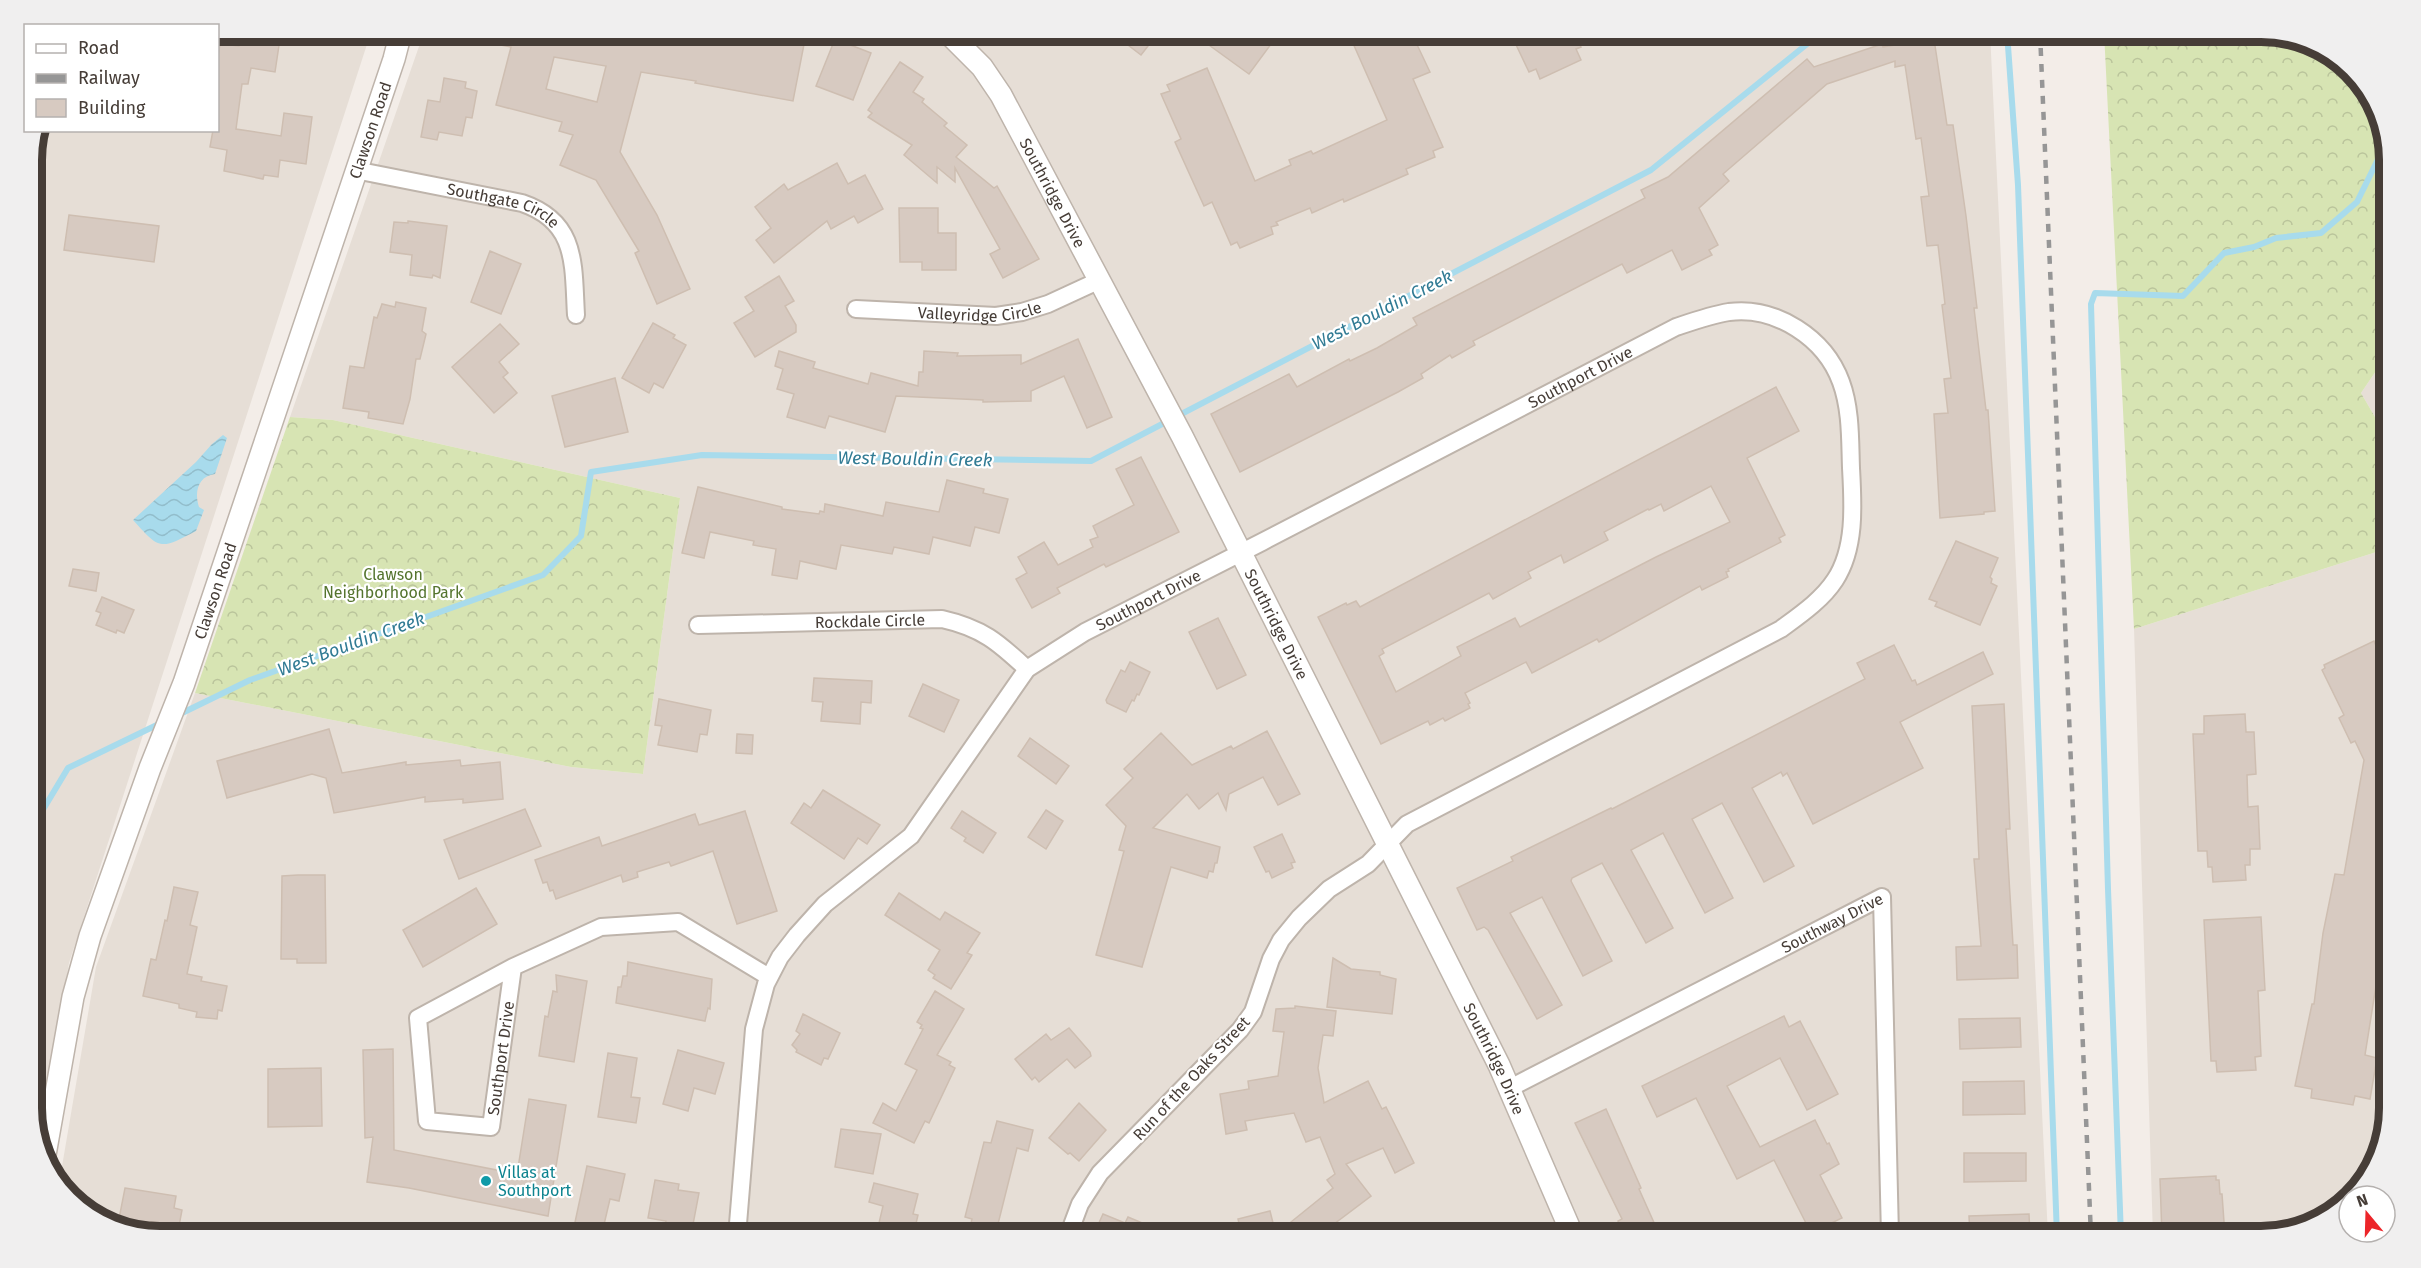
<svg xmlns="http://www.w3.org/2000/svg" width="2421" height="1268" font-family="'Fira Sans',sans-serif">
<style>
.residential{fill:#e6ded6}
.forest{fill:url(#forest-crowns)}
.water{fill:url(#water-waves)}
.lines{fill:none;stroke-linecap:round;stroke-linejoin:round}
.stream{stroke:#a8dbec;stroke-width:6}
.building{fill:#d7cac1;stroke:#cebeb1;stroke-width:1.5;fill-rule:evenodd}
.minor-casing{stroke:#beb4ab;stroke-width:20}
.tertiary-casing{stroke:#beb4ab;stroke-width:24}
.minor{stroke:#fff;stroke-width:16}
.tertiary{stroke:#fff;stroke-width:21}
.rail{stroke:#969696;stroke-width:4.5;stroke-dasharray:8 8;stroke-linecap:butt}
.culture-dot{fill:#0f9aa8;stroke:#fff;stroke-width:2}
.labels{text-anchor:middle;stroke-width:4.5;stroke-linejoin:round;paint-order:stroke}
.street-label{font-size:16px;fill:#463d37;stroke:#fff}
.park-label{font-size:16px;fill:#54742e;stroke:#fff}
.culture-label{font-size:16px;fill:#0d838f;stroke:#fff;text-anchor:start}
.water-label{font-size:18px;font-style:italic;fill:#317b94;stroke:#fff}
.rim{fill:none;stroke:#463d37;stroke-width:8}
</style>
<defs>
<pattern id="forest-crowns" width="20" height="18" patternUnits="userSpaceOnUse" patternTransform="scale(1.5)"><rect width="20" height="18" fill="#d7e4b3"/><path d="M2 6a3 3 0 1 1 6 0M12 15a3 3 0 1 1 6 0" fill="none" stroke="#bac49b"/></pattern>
<pattern id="water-waves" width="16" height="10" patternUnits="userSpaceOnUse" patternTransform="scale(1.5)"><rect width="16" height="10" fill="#a8dbec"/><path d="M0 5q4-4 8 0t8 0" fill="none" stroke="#92bdcb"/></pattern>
</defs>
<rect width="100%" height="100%" fill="#f3ede8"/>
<!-- residential -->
<g class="residential">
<polygon points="218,32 371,32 69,963 38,1136 32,1116 32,152 37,131 218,130"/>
<polygon points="424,32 1990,32 2048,1236 160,1236 103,1223 59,1184 96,967 195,693 571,767 643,774 680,498 333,420 290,417"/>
<polygon points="2389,352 2389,441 2361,393"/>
<polygon points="2389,548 2389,1108 2376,1165 2332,1215 2261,1236 2153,1236 2134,629"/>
</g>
<!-- forest -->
<g class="forest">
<polygon points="2104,32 2261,32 2318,45 2368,89 2389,152 2389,352 2361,393 2389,441 2389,548 2134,629"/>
<polygon points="290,417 333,420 680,498 643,774 571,767 195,693"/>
</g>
<!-- water -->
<path class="water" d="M223,435L227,438L215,474C198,476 194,492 199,507L204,510L196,531C160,550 160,550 133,520L196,462L212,444Z"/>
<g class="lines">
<!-- stream -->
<g class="stream">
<polyline points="2007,32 2018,185 2057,1236"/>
<polyline points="178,715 250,680 543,575 581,536 591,472 702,455 1091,461 1651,170 1822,32"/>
<polyline points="32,828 68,768 161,723"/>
<polyline points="2121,1236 2108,889 2091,304 2095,293 2183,296 2224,253 2254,247 2276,238 2321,233 2357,202 2386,143"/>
</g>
</g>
<!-- building -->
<g class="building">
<polygon points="241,32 281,32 275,72 251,68 248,84 242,84 236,129 281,136 284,113 312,117 306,164 280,160 278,177 264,175 263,179 224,171 227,150 210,147 213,130 218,130 218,57 220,44 239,46"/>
<path d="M474,32H554L571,35L572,32H793L806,34L793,101L695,83L696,81L641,72L620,152L657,215L690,289L657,304L635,253L639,251L596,180L560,165L573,135L559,131L562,122L496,105L511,47L473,40ZM554,57L606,66L597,102L546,89Z"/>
<polygon points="1111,32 1159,32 1141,55"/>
<polygon points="1191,32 1280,32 1249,74"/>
<polygon points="1348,32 1411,32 1430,72 1413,79 1443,147 1433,151 1435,157 1406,169 1408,174 1344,202 1343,199 1312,213 1310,208 1276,222 1278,225 1271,227 1273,234 1240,248 1237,242 1231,245 1212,202 1204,206 1175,142 1181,139 1161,94 1170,91 1167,85 1207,68 1255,181 1291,165 1289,160 1311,151 1313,154 1387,120"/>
<polygon points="1510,32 1574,32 1581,47 1576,49 1581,60 1540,79 1536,69 1529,72"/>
<polygon points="835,39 871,53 853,100 816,86"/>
<polygon points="1934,39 1947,125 1953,125 1966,216 1977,308 1974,308 1986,410 1988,410 1995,511 1984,512 1984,514 1940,518 1934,414 1948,413 1944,379 1951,378 1942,305 1945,304 1938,245 1927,246 1921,197 1929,196 1921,138 1916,139 1905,65 1895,67 1895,61 1827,84 1723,174 1729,181 1699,208 1718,245 1709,250 1712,255 1682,270 1672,250 1627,273 1622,264 1473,341 1475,345 1452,358 1450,355 1421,374 1423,378 1398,392 1240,472 1211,414 1289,374 1297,387 1349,359 1350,361 1377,348 1417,325 1413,318 1645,198 1641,190 1668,177 1807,59 1814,67 1882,44 1883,47"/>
<polygon points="900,62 923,77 913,92 924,99 922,102 947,123 944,126 967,145 956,157 994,188 997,186 1039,259 1003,278 990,254 1000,249 955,168 955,182 937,167 937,183 904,155 912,145 868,117 872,113 868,110"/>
<polygon points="444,78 466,82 465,88 477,91 472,118 466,117 462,136 439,132 437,140 421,137 428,100 440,102"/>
<polygon points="837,163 848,184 865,175 883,209 858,223 854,216 831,229 827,221 774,263 756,240 771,228 755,207 784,184 788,190"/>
<polygon points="899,208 938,208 938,233 956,233 956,270 922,270 922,262 900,262"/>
<polygon points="69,215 159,226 154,262 64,250"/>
<polygon points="408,221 447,226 440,278 433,275 432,278 410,275 412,255 390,252 394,222 408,223"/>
<polygon points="490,251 521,264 501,314 471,302"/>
<polygon points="779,276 794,301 785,306 796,325 796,332 755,357 734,323 754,311 745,297"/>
<polygon points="396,302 426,308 422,331 426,334 420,359 416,359 410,399 403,424 368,418 369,412 343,408 350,366 364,368 374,317 377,318 382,304 395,307"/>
<polygon points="653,323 675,335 673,338 686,345 663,388 654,383 649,393 622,378"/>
<polygon points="500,324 519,344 499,362 508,373 503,377 517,393 494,413 452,367"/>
<polygon points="1078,339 1112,417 1087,428 1064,376 1031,391 1031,401 983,402 983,400 896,396 885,432 829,416 825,428 787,417 794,394 777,389 783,369 775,366 779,351 815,362 813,368 868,384 871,373 918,386 919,372 923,372 924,351 958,353 957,356 1021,355 1021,364"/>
<polygon points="615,378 628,432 565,447 552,396"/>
<path d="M1776,387L1799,431L1747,458L1785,535L1779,538L1781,542L1728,569L1729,571L1726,572L1728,577L1702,590L1700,586L1599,642L1597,639L1532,673L1526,662L1465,693L1470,703L1468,704L1470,708L1445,721L1443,718L1430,725L1428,721L1381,744L1318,617L1346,603L1347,605L1356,601L1360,607ZM1711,486L1730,522L1656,557L1520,627L1515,618L1457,647L1461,656L1396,692L1379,656L1384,653L1382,649L1489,593L1493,599L1531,578L1528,572L1561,555L1564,563L1608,540L1604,532L1648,509L1649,510L1661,504L1664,511Z"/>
<polygon points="1141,457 1179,532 1106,567 1104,564 1057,588 1060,593 1032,608 1016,579 1027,573 1018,557 1044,542 1058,565 1093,547 1090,540 1098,537 1093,526 1134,505 1116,469"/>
<polygon points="947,480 984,489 983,493 1008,499 999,533 975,527 970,546 933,537 929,554 894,547 892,554 841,545 836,569 800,561 797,579 772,575 776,549 753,545 754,541 710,532 704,558 682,553 698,487 782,507 782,509 819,514 820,511 824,512 825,504 883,516 886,502 939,512"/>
<polygon points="1956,541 1998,558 1990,577 1992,579 1991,583 1997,586 1980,625 1935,606 1937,602 1929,599"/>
<polygon points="73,569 99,573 96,591 69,586"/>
<polygon points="102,597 134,610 124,633 117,630 116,633 96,625 101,613 96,611"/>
<polygon points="1218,618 1246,675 1217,689 1189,632"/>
<polygon points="2374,641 2376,646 2378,645 2389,666 2389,904 2365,1055 2377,1058 2370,1099 2355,1096 2353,1105 2311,1098 2312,1089 2295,1086 2312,1004 2314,1004 2323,933 2335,874 2344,875 2364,760 2355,741 2351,743 2339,718 2344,715 2322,670 2325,668 2324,665"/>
<polygon points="1894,645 1912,681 1915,680 1917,685 1983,652 1993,674 1900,722 1923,768 1813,824 1787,773 1783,776 1781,772 1752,788 1794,866 1764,882 1722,803 1692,819 1733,898 1705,913 1663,833 1631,850 1673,928 1646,943 1602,863 1572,878 1571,881 1612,961 1583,976 1542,897 1510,913 1562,1005 1537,1019 1488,930 1484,927 1477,930 1457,888 1513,861 1511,857 1611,808 1612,809 1865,679 1857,663"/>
<polygon points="1130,662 1150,672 1139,695 1137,694 1134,701 1132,700 1126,712 1107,703 1106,700 1121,670 1125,672"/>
<polygon points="814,678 872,681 871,703 861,702 860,724 821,721 823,702 812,701"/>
<polygon points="923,684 959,700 944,732 909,716"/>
<polygon points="659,699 711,710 707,735 700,734 697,752 658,745 662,726 655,725"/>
<polygon points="2004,704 2010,829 2006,829 2013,945 2017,945 2018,978 1957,980 1956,947 1981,946 1974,859 1979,859 1972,706"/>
<polygon points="2245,714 2246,732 2254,732 2256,774 2247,775 2248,807 2258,806 2260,849 2250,849 2250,865 2245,865 2246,880 2213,882 2212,867 2208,867 2207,851 2198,851 2193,734 2204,734 2204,716"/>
<polygon points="329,729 342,773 406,762 406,765 460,760 461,766 500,762 503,799 463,803 463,799 425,802 425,797 334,813 326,778 312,774 227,798 217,761"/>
<polygon points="1267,731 1300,794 1278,805 1263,777 1229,794 1226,810 1218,793 1199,809 1187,794 1153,828 1220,847 1217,863 1215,863 1213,872 1209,871 1207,878 1171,867 1142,967 1096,955 1124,851 1119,850 1126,826 1106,805 1133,778 1124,769 1161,733 1192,765 1231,746 1233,749"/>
<polygon points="737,734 753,735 752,754 736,753"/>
<polygon points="1030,738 1069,766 1056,784 1018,756"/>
<polygon points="823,790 880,825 867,844 858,838 844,859 791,823 804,803 811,808"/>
<polygon points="525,809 541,846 459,879 444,840"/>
<polygon points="1046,810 1063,821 1046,849 1028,837"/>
<polygon points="745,811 777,911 737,924 713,851 671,866 669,862 637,872 638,877 623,882 621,875 556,899 553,890 550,891 547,882 543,883 535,860 599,837 602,846 695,814 699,825"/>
<polygon points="962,811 996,833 983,853 964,841 966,838 951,828"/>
<polygon points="1282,834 1295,862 1291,863 1293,868 1272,878 1269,871 1266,872 1254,847"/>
<polygon points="298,875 325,875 326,963 297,963 297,959 281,959 282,876"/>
<polygon points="174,887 198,892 190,925 197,927 187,974 202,977 201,981 227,986 222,1011 218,1010 217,1019 196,1017 197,1012 179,1008 179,1004 143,996 151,959 156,960 165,920 167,921"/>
<polygon points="476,888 497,924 423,967 403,930"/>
<polygon points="899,893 940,920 945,912 980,933 967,953 972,955 951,989 933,978 935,975 928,970 940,950 885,915"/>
<polygon points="2261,917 2265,990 2258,991 2261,1056 2255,1057 2256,1070 2217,1072 2216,1061 2211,1061 2204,920"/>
<polygon points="1333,958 1351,969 1380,972 1380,975 1396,979 1392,1014 1327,1007"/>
<polygon points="628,962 712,979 710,1009 708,1008 705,1021 616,1003 618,987 621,987 623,976 627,976"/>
<polygon points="556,975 587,981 574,1062 539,1056 545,1016 548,1017 553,991 557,992"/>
<polygon points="935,991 964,1009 937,1055 951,1062 949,1065 955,1068 929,1123 925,1121 914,1143 873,1123 883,1103 896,1111 917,1070 905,1064 923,1029 920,1028 922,1025 917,1022"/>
<polygon points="1295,1006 1336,1011 1333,1036 1323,1035 1318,1068 1324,1103 1368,1081 1382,1109 1386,1107 1414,1163 1395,1173 1383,1148 1346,1164 1371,1196 1318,1236 1294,1236 1286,1226 1333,1188 1327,1180 1335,1174 1320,1137 1306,1142 1294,1113 1245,1121 1247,1130 1226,1134 1220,1094 1249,1089 1248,1081 1278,1076 1284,1032 1273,1031 1276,1009 1295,1008"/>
<polygon points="803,1014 840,1033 828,1059 824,1058 821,1065 796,1052 797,1050 792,1045 800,1034 796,1031"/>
<polygon points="1784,1016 1789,1027 1800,1021 1838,1094 1807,1110 1780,1058 1727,1086 1760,1147 1815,1120 1827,1144 1829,1143 1839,1164 1820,1175 1842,1218 1811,1233 1774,1160 1737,1179 1696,1098 1657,1117 1642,1086"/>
<polygon points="2020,1018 2021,1047 1960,1049 1959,1019"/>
<polygon points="1069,1028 1090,1052 1091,1056 1075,1068 1067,1059 1039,1082 1035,1077 1032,1080 1015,1059 1046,1034 1051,1040"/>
<polygon points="393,1049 394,1150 517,1174 529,1099 566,1105 548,1216 409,1188 367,1182 373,1137 365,1138 363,1050"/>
<polygon points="678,1050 724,1063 715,1094 694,1088 688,1111 663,1104"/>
<polygon points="608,1053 637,1058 631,1097 640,1098 636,1123 598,1117"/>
<polygon points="321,1068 322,1126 268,1127 268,1069"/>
<polygon points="2024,1081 2025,1114 1963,1115 1963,1082"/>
<polygon points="1079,1103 1106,1130 1079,1161 1070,1153 1068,1154 1049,1138"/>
<polygon points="1606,1109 1641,1188 1639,1189 1660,1236 1625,1236 1618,1221 1622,1219 1575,1123"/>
<polygon points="997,1121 1033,1130 1028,1151 1017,1148 995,1236 968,1236 972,1219 965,1217 984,1142 991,1143"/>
<polygon points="841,1129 881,1134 873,1174 835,1167"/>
<polygon points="1964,1153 2026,1153 2026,1181 1964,1182"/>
<polygon points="587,1166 625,1174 619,1201 610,1199 602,1233 574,1227"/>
<polygon points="2216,1176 2216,1180 2219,1180 2220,1194 2222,1194 2225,1236 2162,1236 2160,1179"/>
<polygon points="655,1180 679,1184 678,1190 699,1193 691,1235 664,1230 666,1221 648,1218"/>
<polygon points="874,1183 918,1194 913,1214 918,1215 913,1236 876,1236 883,1206 869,1202"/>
<polygon points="125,1188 176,1196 174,1208 182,1210 179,1226 152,1222 151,1234 122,1228 123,1225 118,1224"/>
<polygon points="1270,1211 1275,1231 1242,1236 1238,1219"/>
<polygon points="1103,1214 1125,1223 1128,1217 1173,1236 1093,1236"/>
<polygon points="2029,1214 2030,1236 1970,1236 1969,1216"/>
</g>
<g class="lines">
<!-- minor casing -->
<g class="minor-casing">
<g id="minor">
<path id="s1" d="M355,170L522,203C578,222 573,265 576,315"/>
<path id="s2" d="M856,309L996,316L1022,312L1048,304L1100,280"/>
<path id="s3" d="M698,625L942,619C982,628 998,642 1027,669"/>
<path id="s4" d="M513,967L418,1018L427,1121L491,1127L513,967L601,927L678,922L769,977"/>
<path id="s5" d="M1510,1088L1882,897L1890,1236"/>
<path id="s6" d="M737,1236L754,1029L766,984L780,957L797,935L825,904L911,836L1027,669L1085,632L1262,542L1676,327C1694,321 1711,315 1729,312C1776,306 1825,338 1841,382C1851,409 1850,440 1851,468C1853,504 1856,548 1835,580C1822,600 1800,615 1781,629L1407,824L1368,864L1329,889L1299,918L1281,940L1271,959L1253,1012L1240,1030L1100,1173L1080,1204L1068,1236"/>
</g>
</g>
<!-- tertiary casing -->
<g class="tertiary-casing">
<g id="tertiary">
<path id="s7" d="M947,32L982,67L1001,95L1182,436L1499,1065L1573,1236"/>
<path id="s8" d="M45,1155L73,997L90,936L150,768L184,683L394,59L401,32"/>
</g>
</g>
<!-- minor -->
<use href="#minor" class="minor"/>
<!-- tertiary -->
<use href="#tertiary" class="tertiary"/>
<!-- rail -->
<polyline class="rail" points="2040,32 2091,1236"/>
</g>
<!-- markers -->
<circle class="culture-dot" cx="486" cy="1181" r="6"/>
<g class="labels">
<!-- street labels -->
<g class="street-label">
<text dy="6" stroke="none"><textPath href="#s8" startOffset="1077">Clawson Road</textPath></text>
<text dy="6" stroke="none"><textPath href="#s7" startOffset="194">Southridge Drive</textPath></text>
<text dy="6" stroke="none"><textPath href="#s1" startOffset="153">Southgate Circle</textPath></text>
<text dy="6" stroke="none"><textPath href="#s2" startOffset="124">Valleyridge Circle</textPath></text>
<text dy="6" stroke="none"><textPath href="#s6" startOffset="1293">Southport Drive</textPath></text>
<text dy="6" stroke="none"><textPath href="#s8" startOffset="591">Clawson Road</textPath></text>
<text dy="6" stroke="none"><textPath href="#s6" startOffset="807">Southport Drive</textPath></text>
<text dy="6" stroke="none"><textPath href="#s3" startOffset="172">Rockdale Circle</textPath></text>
<text dy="6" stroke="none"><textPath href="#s7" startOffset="680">Southridge Drive</textPath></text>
<text dy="6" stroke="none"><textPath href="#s5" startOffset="362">Southway Drive</textPath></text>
<text dy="6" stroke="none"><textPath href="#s4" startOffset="345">Southport Drive</textPath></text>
<text dy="6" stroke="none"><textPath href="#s7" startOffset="1166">Southridge Drive</textPath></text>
<text transform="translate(1191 1078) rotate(-47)" y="6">Run of the Oaks Street</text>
</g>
<!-- park labels -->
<g class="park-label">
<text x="393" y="580">Clawson<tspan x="393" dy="18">Neighborhood Park</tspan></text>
</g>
<!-- culture labels -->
<g class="culture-label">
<text x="498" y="1178">Villas at<tspan x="498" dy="18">Southport</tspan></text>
</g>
<!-- water labels -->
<g class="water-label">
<text transform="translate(1382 310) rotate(-27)" y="6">West Bouldin Creek</text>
<text transform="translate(915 459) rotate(1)" y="6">West Bouldin Creek</text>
<text transform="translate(351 644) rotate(-20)" y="6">West Bouldin Creek</text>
</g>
</g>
<!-- crop -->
<path d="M0 0H2421V1268H0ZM160 42H2261A118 118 0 0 1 2379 160V1108A118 118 0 0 1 2261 1226H160A118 118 0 0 1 42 1108V160A118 118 0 0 1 160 42Z" fill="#f0efef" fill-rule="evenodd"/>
<path class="rim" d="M160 42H2261A118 118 0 0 1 2379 160V1108A118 118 0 0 1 2261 1226H160A118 118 0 0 1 42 1108V160A118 118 0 0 1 160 42Z"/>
<!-- legend -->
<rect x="24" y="24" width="195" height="108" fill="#ffffff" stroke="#b5b1af" stroke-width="1.5"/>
<rect x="36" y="44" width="30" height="9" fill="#ffffff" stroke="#b5b1af" stroke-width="1.5"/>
<text x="78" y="54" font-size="18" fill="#463d37">Road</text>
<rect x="36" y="74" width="30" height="9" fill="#969696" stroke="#b5b1af" stroke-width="1.5"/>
<text x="78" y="84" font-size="18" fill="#463d37">Railway</text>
<rect x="36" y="99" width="30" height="18" fill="#d7cac1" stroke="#b5b1af" stroke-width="1.5"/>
<text x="78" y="114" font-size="18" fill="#463d37">Building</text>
<!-- north arrow -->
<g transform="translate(2367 1214) rotate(341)"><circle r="28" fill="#ffffff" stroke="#b5b1af" stroke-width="1.5"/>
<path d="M0-4.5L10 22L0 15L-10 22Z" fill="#ec2529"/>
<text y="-9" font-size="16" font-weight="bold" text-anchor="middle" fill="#463d37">N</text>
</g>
</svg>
